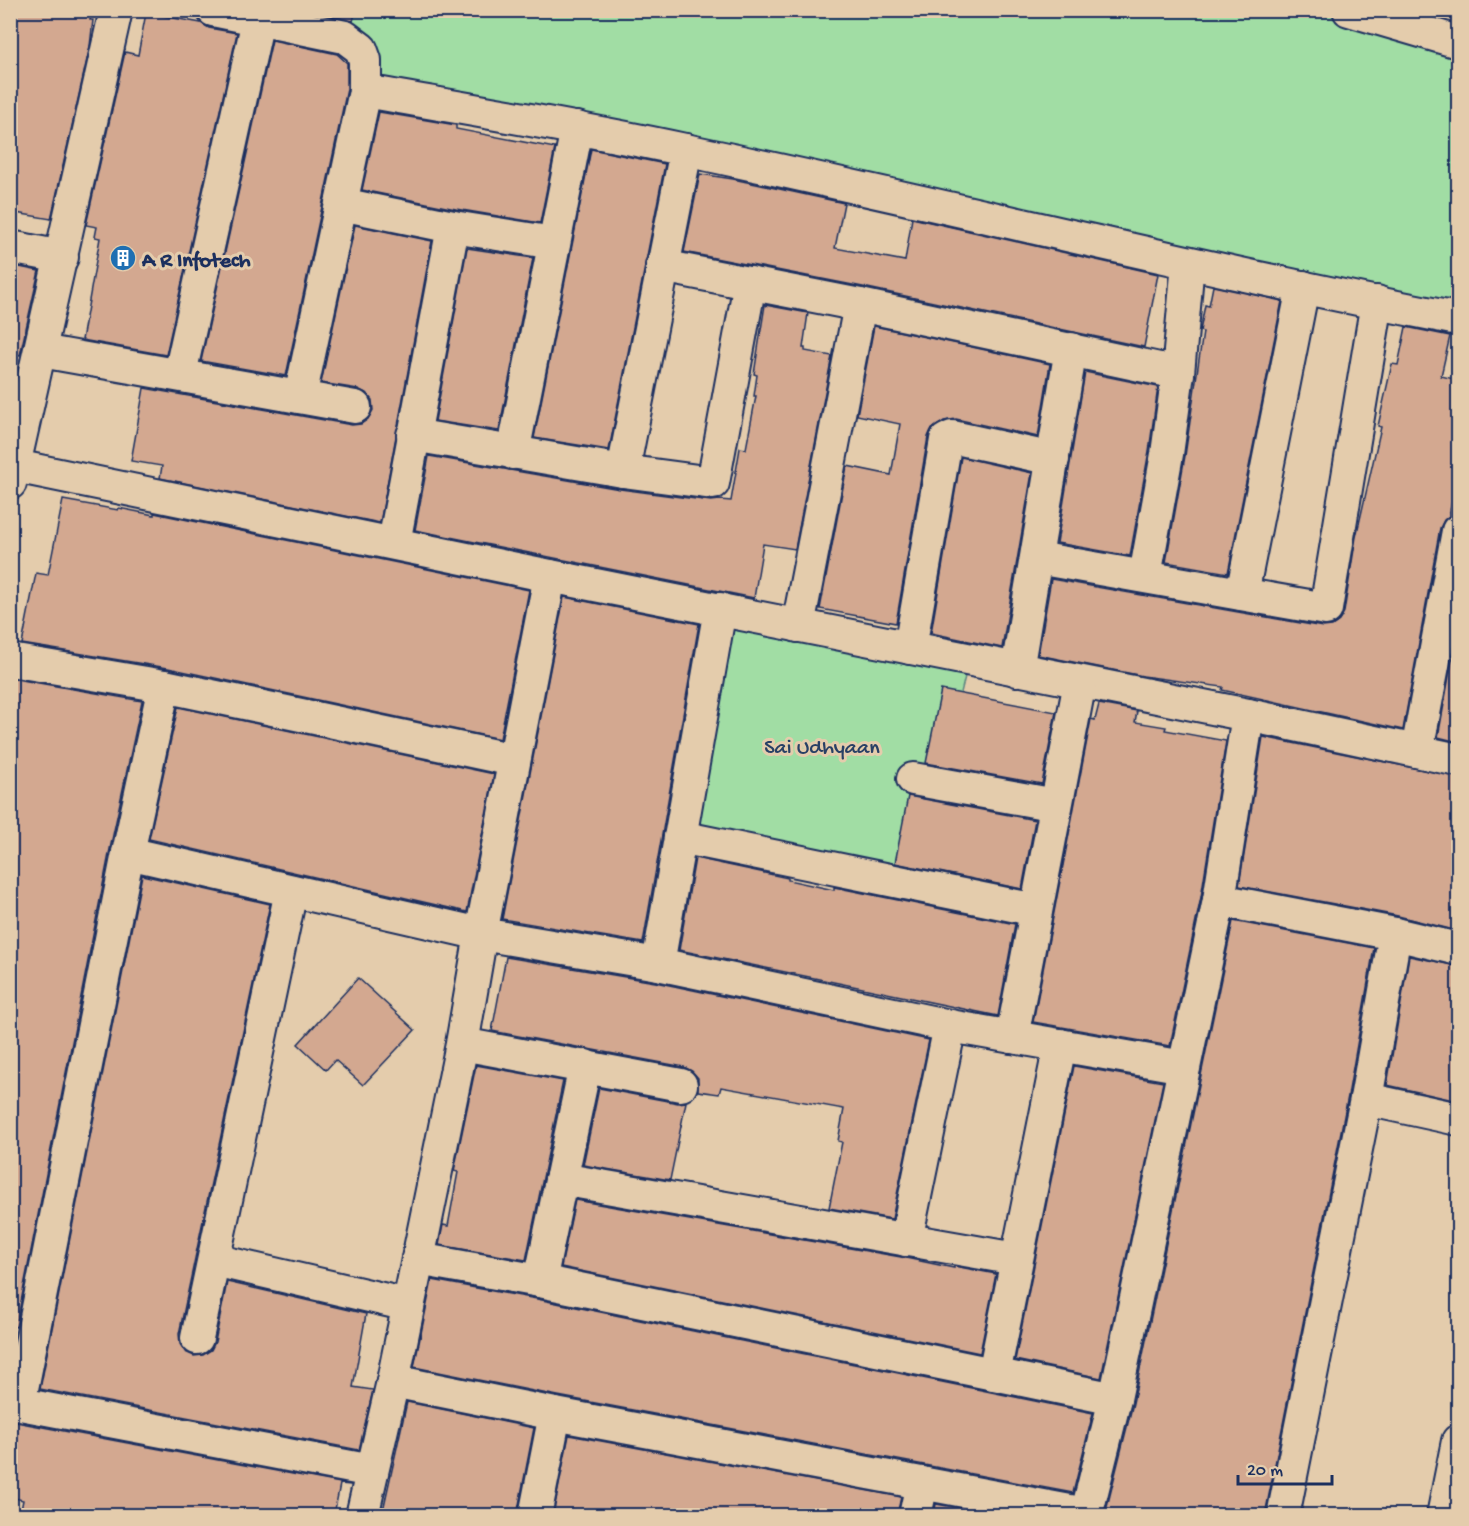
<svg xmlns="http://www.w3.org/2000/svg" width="1469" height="1526" font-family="'Gochi Hand',sans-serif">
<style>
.green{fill:#a1dda4;stroke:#5e8681;stroke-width:1.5}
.building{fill:#d3a890;stroke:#1b2f5e;stroke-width:1.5}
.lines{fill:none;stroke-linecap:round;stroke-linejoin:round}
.street-casing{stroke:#1b2f5e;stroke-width:36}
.street{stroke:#e4ccac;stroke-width:32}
.labels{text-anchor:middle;stroke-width:6;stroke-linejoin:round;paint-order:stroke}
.poi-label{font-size:22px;font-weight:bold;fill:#1b2f5e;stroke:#e4ccac;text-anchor:start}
.park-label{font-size:22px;fill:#284065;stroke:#e4ccac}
</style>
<rect width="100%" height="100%" fill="#e4ccac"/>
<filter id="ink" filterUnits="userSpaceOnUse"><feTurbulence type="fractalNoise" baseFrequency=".0167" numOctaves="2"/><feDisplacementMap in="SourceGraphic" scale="12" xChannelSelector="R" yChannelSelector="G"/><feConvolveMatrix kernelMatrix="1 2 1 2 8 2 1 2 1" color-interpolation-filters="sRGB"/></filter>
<g filter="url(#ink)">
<!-- green -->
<g class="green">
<polygon points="213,11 1349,11 1458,42 1458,319 367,86 376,47"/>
<polygon points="720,609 969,660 915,881 682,830"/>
</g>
<!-- building -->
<g class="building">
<polygon points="10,10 92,10 90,20 93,20 90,46 51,219 10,212"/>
<polygon points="305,10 356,10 353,21"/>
<polygon points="146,13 201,23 209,28 237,33 166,355 82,340 100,238 95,237 97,227 86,225 125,52 138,55"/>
<polygon points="272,40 337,54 347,63 347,89 286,376 201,361"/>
<polygon points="379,112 456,125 456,129 555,148 540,223 456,209 362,190"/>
<polygon points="591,149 665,164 609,450 534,438"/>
<polygon points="700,174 733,179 844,203 835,248 905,261 912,218 1158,274 1144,347 863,287 684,252"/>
<polygon points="355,225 432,241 380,523 160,478 162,466 131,461 144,388 352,425 361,424 368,419 373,410 372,400 366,393 358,389 321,383"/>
<polygon points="467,248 533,258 499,431 435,421"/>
<polygon points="10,265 39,271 20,355 10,354"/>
<polygon points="1213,286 1282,301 1228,573 1166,562 1185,456 1203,332 1200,331 1205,305 1209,306"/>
<polygon points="765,305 808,313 803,348 805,348 805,351 832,356 795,549 763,544 754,598 415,530 429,456 620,489 711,501 720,500 731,501 740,448 746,449 756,396 754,396 757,375 754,374"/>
<polygon points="874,326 1050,364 1038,437 956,419 944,421 931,430 928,437 896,623 820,609 847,466 891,475 900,424 857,415"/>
<polygon points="1406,327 1450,336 1441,376 1458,380 1458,470 1449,516 1444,520 1440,528 1403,730 1222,690 1223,687 1143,676 1038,655 1051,579 1323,627 1332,626 1339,621 1344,612 1356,537 1381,427 1378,426 1392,364 1398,365"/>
<polygon points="1085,372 1158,387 1149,451 1130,556 1057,543"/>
<polygon points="961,457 1032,473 1002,648 931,633"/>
<polygon points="63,500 118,510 119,508 154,515 154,513 529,590 500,739 168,668 22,644 36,573 48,575"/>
<polygon points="564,597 699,624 643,943 502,919"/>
<polygon points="1458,627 1458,742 1438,737"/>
<polygon points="10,678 142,701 110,849 16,1327 10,1326"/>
<polygon points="941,690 1056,712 1042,784 926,763"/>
<polygon points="1099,704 1137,711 1135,722 1166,727 1165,730 1226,741 1201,897 1170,1046 1033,1022 1091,719 1095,720"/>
<polygon points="178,707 494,774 467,912 149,839"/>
<polygon points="1263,737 1458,777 1458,931 1398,916 1239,886"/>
<polygon points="908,796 1035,820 1022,889 895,863"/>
<polygon points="695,858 788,878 788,880 834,890 834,887 1015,924 998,1016 679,950"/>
<polygon points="142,875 270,904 179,1334 180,1344 185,1352 194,1356 203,1355 211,1350 215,1342 227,1282 366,1314 353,1387 373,1390 359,1450 40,1389"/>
<polygon points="1233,921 1374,948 1348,1096 1265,1515 1105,1515 1133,1403"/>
<polygon points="1409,956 1458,966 1458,1101 1387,1085"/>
<polygon points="506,957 655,982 929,1040 892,1219 829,1208 842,1142 838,1141 844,1109 721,1087 719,1094 698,1091 698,1078 692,1071 684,1067 492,1031"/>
<polygon points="358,978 415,1030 363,1085 335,1060 326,1070 298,1044"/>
<polygon points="476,1065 563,1081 526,1260 439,1245 443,1225 448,1226 458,1172 454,1171"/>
<polygon points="1074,1066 1163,1082 1101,1378 1015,1360"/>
<polygon points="599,1088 678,1103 686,1102 670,1180 583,1165"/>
<polygon points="575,1200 901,1257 954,1268 954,1266 996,1274 980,1353 561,1267"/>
<polygon points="432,1280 537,1299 1093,1413 1073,1493 558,1396 414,1367"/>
<polygon points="407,1402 534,1428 517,1515 382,1515"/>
<polygon points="10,1420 16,1422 351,1485 340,1484 334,1515 20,1515 23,1500 10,1497"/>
<polygon points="569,1435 901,1497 897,1515 553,1515"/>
<polygon points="936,1504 997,1515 934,1515"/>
</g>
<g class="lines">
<!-- street casing -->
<g class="street-casing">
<g id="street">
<path d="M213,10L345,37L361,49L365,60V91C472,110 579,127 685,150C943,204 1199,269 1458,319"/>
<polyline points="1349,10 1458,42"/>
<polyline points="341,204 453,227 554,243"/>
<polyline points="10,247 62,257"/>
<polyline points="662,266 860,305 1178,373 1188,263"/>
<polyline points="41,351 355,407"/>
<polyline points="180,374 258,20"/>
<polyline points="300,397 365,91"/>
<polyline points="413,435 623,471 713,483 750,283"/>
<polyline points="513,453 577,128"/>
<polyline points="10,465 550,576 1248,715 1458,760"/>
<polyline points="623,471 686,150"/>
<polyline points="10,483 116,10"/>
<polyline points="394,543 453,227"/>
<polyline points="1037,558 1326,609 1377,302"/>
<polyline points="1145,576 1167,454 1178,373"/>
<polyline points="1242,594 1303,287"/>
<polyline points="798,626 860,305"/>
<polyline points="910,648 946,440 952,437 1053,459"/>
<polyline points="10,660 164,686 514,760"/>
<polyline points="1017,670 1071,349"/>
<polyline points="1417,751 1458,531"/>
<polyline points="913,779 1056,805"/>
<polyline points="680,837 1036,910"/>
<polyline points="128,853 481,934 658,964 950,1026 1184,1067"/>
<polyline points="1219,900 1395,934 1458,949"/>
<polyline points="658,964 720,609"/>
<polyline points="1012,1037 1080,682"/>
<polyline points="462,1044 681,1085"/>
<polyline points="1366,1099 1458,1119"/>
<polyline points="561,1179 1016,1259"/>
<polyline points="906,1240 950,1026"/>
<polyline points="418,1259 540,1281 1115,1399"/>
<polyline points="214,1260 408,1305"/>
<polyline points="540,1281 585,1066"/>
<polyline points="197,1338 291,891"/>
<polyline points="994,1374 1060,1045"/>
<polyline points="393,1381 555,1414 1086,1514"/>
<polyline points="10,1402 372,1471"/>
<polyline points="19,1404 128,853 164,686"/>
<polyline points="362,1516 393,1381 462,1044 481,934 550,576"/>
<polyline points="535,1516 555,1414"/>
<polyline points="915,1516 922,1483"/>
<polyline points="1086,1516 1115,1399 1219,900 1248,715"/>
<polyline points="1283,1516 1366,1099 1395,934"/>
<polyline points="1443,1516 1458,1441"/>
</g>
</g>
<!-- street -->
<use href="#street" class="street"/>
</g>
</g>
<!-- icons -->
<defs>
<g id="building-disc" transform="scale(1.35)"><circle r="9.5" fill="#1f6fb2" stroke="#e4ccac"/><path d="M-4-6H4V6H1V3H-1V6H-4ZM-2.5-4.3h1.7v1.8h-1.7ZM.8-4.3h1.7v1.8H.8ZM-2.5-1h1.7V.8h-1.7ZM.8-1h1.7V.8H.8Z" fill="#fff"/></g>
</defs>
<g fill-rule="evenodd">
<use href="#building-disc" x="123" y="258"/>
</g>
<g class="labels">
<!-- poi labels -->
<g class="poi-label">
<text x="142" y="266">A R Infotech</text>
</g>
<!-- park labels -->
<g class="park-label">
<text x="822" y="753">Sai Udhyaan</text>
</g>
</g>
<!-- margin -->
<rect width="1469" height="1526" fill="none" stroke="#e4ccac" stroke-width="36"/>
<rect x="18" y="18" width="1433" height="1490" fill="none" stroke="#1b2f5e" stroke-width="2" filter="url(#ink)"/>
<!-- scale -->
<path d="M1238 1475v9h94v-9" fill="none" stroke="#1b2f5e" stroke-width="3"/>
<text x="1247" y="1475" font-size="18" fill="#1b2f5e" stroke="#e4ccac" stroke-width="4.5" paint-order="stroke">20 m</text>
</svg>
